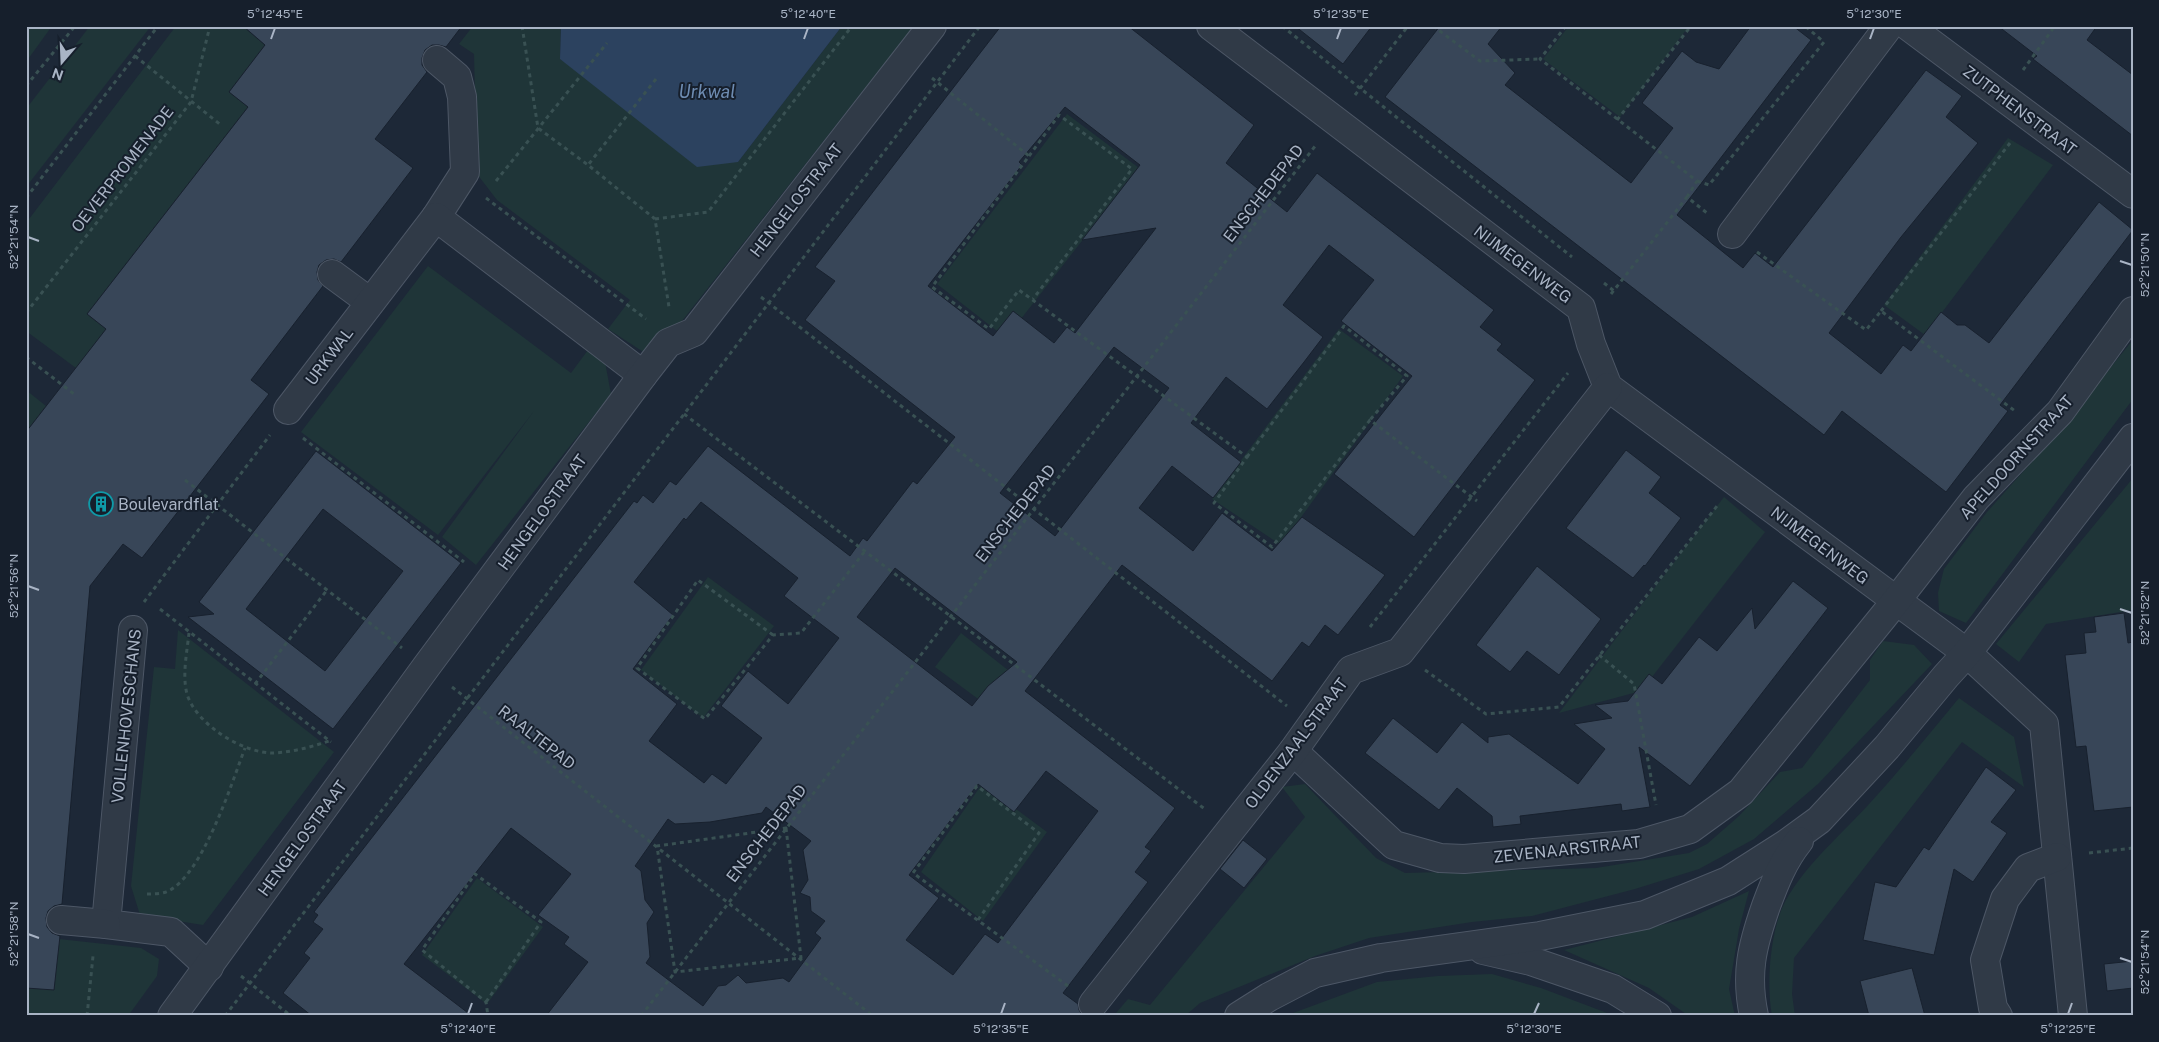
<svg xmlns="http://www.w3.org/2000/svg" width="2159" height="1042" font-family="'Public Sans',sans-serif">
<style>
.green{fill:#1f3538}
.water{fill:#2c425f}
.building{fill:#384658;stroke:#18212e;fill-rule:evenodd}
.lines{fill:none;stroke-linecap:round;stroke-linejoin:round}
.minor-casing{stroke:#4d5766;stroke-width:30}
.path{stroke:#395153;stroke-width:3;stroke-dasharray:4 4;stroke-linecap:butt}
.minor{stroke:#303a47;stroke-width:28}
.ticks{fill:none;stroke:#a9b4c5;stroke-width:2}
.labels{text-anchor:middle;stroke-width:4;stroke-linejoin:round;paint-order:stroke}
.street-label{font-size:16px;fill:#a9b4c5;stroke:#161f2c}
.poi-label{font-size:16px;fill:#a9b4c5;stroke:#161f2c;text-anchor:start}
.water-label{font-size:18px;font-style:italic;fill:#6e8cb2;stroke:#161f2c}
.neatline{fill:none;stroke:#a9b4c5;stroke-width:2}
.ticks-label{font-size:12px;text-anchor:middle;fill:#a9b4c5}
</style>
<rect width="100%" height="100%" fill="#1d2837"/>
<!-- green -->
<g class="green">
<polygon points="26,26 52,26 26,62"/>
<polygon points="90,26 151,26 26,187 26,109"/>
<polygon points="176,26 249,26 247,30 265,45 229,92 248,107 87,314 106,329 76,368 26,331 26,223"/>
<polygon points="473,26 561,26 560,59 738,162 842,26 914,26 682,321 645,353 608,329 630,300 497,200 477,174 474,54 459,44"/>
<polygon points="1569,26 1689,26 1620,117 1543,59"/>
<polygon points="1067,114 1139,168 1006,338 937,284"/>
<polygon points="2008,138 2053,165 1925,335 1884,305"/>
<polygon points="428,266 571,373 588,350 605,362 611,394 476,565 442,537 534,411 438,535 301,432"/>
<polygon points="1339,329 1403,376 1281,545 1212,499"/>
<polygon points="2133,340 2133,399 1966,623 1939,611 1938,593 1944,569 1987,512 2046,446"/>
<polygon points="26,390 46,406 26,432"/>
<polygon points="2133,478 2133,610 2046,624 2019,662 1996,644"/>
<polygon points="1724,497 1765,532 1641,691 1559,713"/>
<polygon points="708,577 774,626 703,718 641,670"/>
<polygon points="178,630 334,752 203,925 140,915 131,886 154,667 175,669"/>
<polygon points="961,633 1027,685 1001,716 935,667"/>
<polygon points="1883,641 1914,645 1932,664 1818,784 1754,839 1699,869 1635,889 1532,916 1472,922 1369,938 1315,956 1200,1003 1185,1016 1117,1016 1116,1013 1128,999 1150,1005 1305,817 1282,787 1305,784 1376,858 1405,873 1596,868 1689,853 1707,844 1739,816 1780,772 1802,768 1870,680 1870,660"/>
<path d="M1959,698L2014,737L2024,787L1962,742L1794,958L1792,994L1795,1016H1772C1766,984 1770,929 1786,900C1807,863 1842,834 1870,803C1901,769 1930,733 1959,698Z"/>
<polygon points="982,784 1047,832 983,921 921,872"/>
<polygon points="477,878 543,927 487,1004 422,955"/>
<polygon points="1749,891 1739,929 1729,989 1735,1016 1689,1016 1649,988 1564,950 1692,917"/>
<polygon points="59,939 141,948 159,959 157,976 128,1016 26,1016 26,988 54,990"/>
<polygon points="1492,974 1541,988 1615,1016 1285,1016 1377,982 1438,976"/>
</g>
<!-- water -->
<polygon class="water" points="561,26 842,26 738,162 697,167 560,59"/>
<!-- building -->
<g class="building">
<polygon points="243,26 462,26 446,47 439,45 432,45 425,50 422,58 422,65 427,72 375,139 413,168 341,262 334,259 326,260 319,265 317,272 318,280 323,286 251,380 269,394 142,558 123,544 90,586 62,904 54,906 48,911 46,918 47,927 52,933 60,936 54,990 26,988 26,432 106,329 87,314 248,107 229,92 265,45"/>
<path d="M1001,26H1128L1254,125L1226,163L1287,212L1317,173L1494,310L1480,327L1502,344L1497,350L1535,380L1414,537L1334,474L1412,376L1341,321L1374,280L1329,245L1283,305L1323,337L1304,362L1267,409L1226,377L1191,423L1241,462L1213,498L1172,466L1139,508L1193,551L1222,513L1272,551L1302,517L1385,575L1338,635L1325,625L1309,647L1302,642L1272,681L1122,565L1025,691L1175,808L1145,847L1151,851L1135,872L1148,882L1063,993L1078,1004L1079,1010L1083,1016H546L588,962L564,944L569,937L538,915L571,874L511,828L404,964L472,1016H312L283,993L310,958L304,953L323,929L313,922L318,915L314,912L634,501L637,503L643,495L653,503L670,481L676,485L708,446L850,556L863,538L867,541L913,481L917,484L955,437L805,320L835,281L815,267ZM1065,107L1140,165L1082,240L1156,228L1075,333L1067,327L1054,343L1013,311L993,336L928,286L1022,165L1019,162ZM1114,347L1169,388L1055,536L1000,493ZM701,502L798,578L784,596L839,638L788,704L748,671L721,706L762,738L726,784L712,774L704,783L649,741L677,704L633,669L673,615L634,582L684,518L686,520ZM895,568L1017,662L988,686L972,706L857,617ZM1046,771L1098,811L998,943L985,934L953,975L906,940L939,898L909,875L978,784L1014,812ZM766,807L811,841L803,850L808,880L800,893L810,897L811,911L825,921L815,933L821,938L789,982L783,978L746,983L738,975L726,985L718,986L703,1006L646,963L650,957L647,923L654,912L645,900L641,871L635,866L668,819L675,824L710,822L762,813Z"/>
<polygon points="1295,26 1372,26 1343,64"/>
<polygon points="1440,26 1502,26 1488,44 1515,73 1505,85 1631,183 1673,128 1642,103 1682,51 1696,62 1719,69 1751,26 1793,26 1811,40 1677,215 1743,268 1755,253 1773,267 1926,70 1962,96 1946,117 1978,143 1901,237 1829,333 1881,374 1903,345 1911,351 1941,312 1957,325 1965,325 1989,343 2099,202 2133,230 2000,405 2008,411 1946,492 1842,411 1824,435 1385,97"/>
<polygon points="1998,26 2097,26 2087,40 2133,75 2133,136 2033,59 2037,56"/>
<polygon points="1626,450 1661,477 1649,493 1681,518 1645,566 1644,565 1633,578 1566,528"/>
<path d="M316,451L461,563L333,729L188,617L214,614L199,602ZM323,509L403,571L325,671L246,609Z"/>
<polygon points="1537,566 1601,619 1559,675 1527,651 1510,672 1476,645"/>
<polygon points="1793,581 1828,608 1690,786 1639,747 1650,807 1622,811 1621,804 1520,816 1521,824 1493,827 1492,816 1457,788 1439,810 1365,753 1393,718 1437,753 1462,722 1488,743 1488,737 1509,734 1578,784 1605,749 1574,724 1612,718 1595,705 1628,701 1649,674 1662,684 1699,637 1717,651 1752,608 1755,629"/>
<polygon points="2124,613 2128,643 2133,642 2133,807 2094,811 2086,746 2076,747 2065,655 2086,653 2084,633 2096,632 2094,617"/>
<polygon points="1986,767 2016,790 1991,822 2007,833 1973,882 1954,869 1934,955 1863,940 1875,882 1896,887 1924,847 1929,850"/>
<polygon points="1243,840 1267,859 1244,888 1220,869"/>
<polygon points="2133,961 2133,988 2107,991 2104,964"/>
<polygon points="1912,968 1925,1016 1869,1016 1860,981"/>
</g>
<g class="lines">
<!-- minor casing -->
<g class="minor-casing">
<g id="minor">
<polyline points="1211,26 1581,308 1591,344 1608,387 1967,653 2044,724 2073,1016"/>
<polyline points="1908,26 2133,194"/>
<polyline points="436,217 465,172 462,97 457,77 437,60"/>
<polyline points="1732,234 1889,26"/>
<polyline points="332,274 370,302"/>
<polyline points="288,410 436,217 643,375"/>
<polyline points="133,630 106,924 171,932 209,967"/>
<polyline points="1293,751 1394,845 1440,858 1464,859 1639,844 1690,829 1741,792 1896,601 1976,498 2060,412 2133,311"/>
<polyline points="61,920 106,924"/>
<polyline points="1483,950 1531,961 1613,989 1657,1016"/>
<polyline points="1093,1004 1293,751 1351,670 1400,652 1608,387"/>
<polyline points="172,1016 426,667 643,375 668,343 694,332 932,26"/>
<polyline points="1239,1016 1269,997 1315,973 1381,958 1540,936 1645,915 1728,881 1786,844 1819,820 1887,747 1946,676 1967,653 2133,438"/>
<path d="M1754,1016C1745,974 1752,946 1766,906C1775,882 1783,861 1799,841"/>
<polyline points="1998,1016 1993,1008 1985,960 2005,899 2028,868 2057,857"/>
</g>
</g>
<!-- path -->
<g class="path">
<polyline points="522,26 538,128 588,165"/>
<polyline points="1282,26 1572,257"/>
<polyline points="1433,26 1480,61 1540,59"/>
<polyline points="1566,26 1540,59 1697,181 1687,197"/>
<polyline points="135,56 222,126"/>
<polyline points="2023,70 2055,26"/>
<polyline points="932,78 1029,156 932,287 989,329 1019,290 1247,457 1214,503 1272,547 1370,420 1477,501"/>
<polyline points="656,79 588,165 655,219 669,307"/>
<polyline points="26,86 75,26"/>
<polyline points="1355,95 1408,26"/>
<polyline points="1617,120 1691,26"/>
<polyline points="1029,156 1059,115 1132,169 1033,299"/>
<polyline points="496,181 607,43"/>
<polyline points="1697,181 1709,185 1824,42 1805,26"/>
<polyline points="26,198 158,26"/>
<polyline points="486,198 646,319"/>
<polyline points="655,219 708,212 852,26"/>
<polyline points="1757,252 1866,330 1881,311 2015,411"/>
<polyline points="1604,283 1614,291"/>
<polyline points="1611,294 1687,197 1707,213"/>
<polyline points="761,297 1287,706"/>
<polyline points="1881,311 2010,143"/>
<polyline points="26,313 191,102 210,26"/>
<polyline points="26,357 74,394"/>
<polyline points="684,414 1206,810"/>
<polyline points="303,438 464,562"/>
<polyline points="1247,457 1344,326 1407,376 1370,420"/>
<polyline points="185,480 402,648"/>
<polyline points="144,602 270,435"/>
<polyline points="160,609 331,742"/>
<polyline points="1370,627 1568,373"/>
<path d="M189,633C187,652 182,675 187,694C196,724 242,753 273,753C293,752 311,747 329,741"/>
<polyline points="773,635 698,580 637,668 705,719 773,635 801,633 865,551"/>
<polyline points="1599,655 1634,684 1656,805"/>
<polyline points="1425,670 1486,714 1559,707 1717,506"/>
<polyline points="255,684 327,590"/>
<polyline points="452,687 873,1016"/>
<polygon points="786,828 801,958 675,972 657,846"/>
<polyline points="2089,853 2133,848"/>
<path d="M147,894C152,894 160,894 166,892C202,878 232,782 245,748"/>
<polyline points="978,920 1039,833 977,786 913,873 1068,986"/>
<polyline points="241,976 291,1016"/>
<polyline points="486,1002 541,922 475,874 422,950 486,1002 488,1016"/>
<polyline points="87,1016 93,956"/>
<polyline points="225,1016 980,26"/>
<polyline points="641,1016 1316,145"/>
</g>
<!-- minor -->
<use href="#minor" class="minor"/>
</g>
<!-- ticks -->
<path class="ticks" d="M271,39L275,28M804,39L808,28M1337,39L1341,28M1870,39L1874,28M28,237L39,241M2120,261L2132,265M28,586L39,590M2120,609L2132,613M28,934L39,938M2120,958L2132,962M468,1014L472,1003M1001,1014L1005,1003M1534,1014L1539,1003M2068,1014L2072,1003"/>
<!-- icons -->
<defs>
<g id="building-ring" transform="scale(1.25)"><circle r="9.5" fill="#161f2c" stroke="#0f9aa8" stroke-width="1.5"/><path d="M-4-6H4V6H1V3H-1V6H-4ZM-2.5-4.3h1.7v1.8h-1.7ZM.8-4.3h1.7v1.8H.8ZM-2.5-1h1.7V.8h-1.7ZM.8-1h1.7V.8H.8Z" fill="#0f9aa8"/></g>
</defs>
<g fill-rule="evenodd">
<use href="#building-ring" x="101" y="504"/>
</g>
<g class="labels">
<!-- street labels -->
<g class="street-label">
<text transform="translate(2020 110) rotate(37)" y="6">ZUTPHENSTRAAT</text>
<text transform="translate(122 169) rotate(-52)" y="6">OEVERPROMENADE</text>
<text transform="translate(1263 193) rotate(-52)" y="6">ENSCHEDEPAD</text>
<text transform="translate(796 200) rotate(-52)" y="6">HENGELOSTRAAT</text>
<text transform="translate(1523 264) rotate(37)" y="6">NIJMEGENWEG</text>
<text transform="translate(329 356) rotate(-53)" y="6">URKWAL</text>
<text transform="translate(2016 457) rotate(-48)" y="6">APELDOORNSTRAAT</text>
<text transform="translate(542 512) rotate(-54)" y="6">HENGELOSTRAAT</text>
<text transform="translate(1015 513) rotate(-52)" y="6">ENSCHEDEPAD</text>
<text transform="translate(1820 545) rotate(37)" y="6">NIJMEGENWEG</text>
<text transform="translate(126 716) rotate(-84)" y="6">VOLLENHOVESCHANS</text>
<text transform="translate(537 737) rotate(38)" y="6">RAALTEPAD</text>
<text transform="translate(1296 743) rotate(-53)" y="6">OLDENZAALSTRAAT</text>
<text transform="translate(766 833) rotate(-52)" y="6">ENSCHEDEPAD</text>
<text transform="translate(302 838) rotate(-54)" y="6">HENGELOSTRAAT</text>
<text transform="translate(1567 849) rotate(-6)" y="6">ZEVENAARSTRAAT</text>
</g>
<!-- poi labels -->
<g class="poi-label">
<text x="118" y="510">Boulevardflat</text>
</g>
<!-- water labels -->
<g class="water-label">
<text x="707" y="98">Urkwal</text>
</g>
</g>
<!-- border -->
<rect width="2159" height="1042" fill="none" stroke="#161f2c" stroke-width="55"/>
<!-- north arrow -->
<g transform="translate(62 62) rotate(199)" stroke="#161f2c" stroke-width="4" paint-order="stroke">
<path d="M0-4L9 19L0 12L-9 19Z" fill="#a9b4c5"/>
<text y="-8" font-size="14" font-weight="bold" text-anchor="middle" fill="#a9b4c5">N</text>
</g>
<rect x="28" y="28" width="2104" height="986" class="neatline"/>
<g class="ticks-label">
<text x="275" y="18">5°12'45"E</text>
<text x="808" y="18">5°12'40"E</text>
<text x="1341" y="18">5°12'35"E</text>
<text x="1874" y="18">5°12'30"E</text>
<text transform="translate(14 237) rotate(-90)" y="4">52°21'54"N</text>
<text transform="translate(2145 265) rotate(-90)" y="4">52°21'50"N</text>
<text transform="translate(14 586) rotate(-90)" y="4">52°21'56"N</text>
<text transform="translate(2145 613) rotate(-90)" y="4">52°21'52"N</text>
<text transform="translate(14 934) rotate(-90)" y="4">52°21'58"N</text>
<text transform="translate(2145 962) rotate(-90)" y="4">52°21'54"N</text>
<text x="468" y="1033">5°12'40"E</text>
<text x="1001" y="1033">5°12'35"E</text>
<text x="1534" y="1033">5°12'30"E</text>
<text x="2068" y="1033">5°12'25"E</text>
</g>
</svg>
